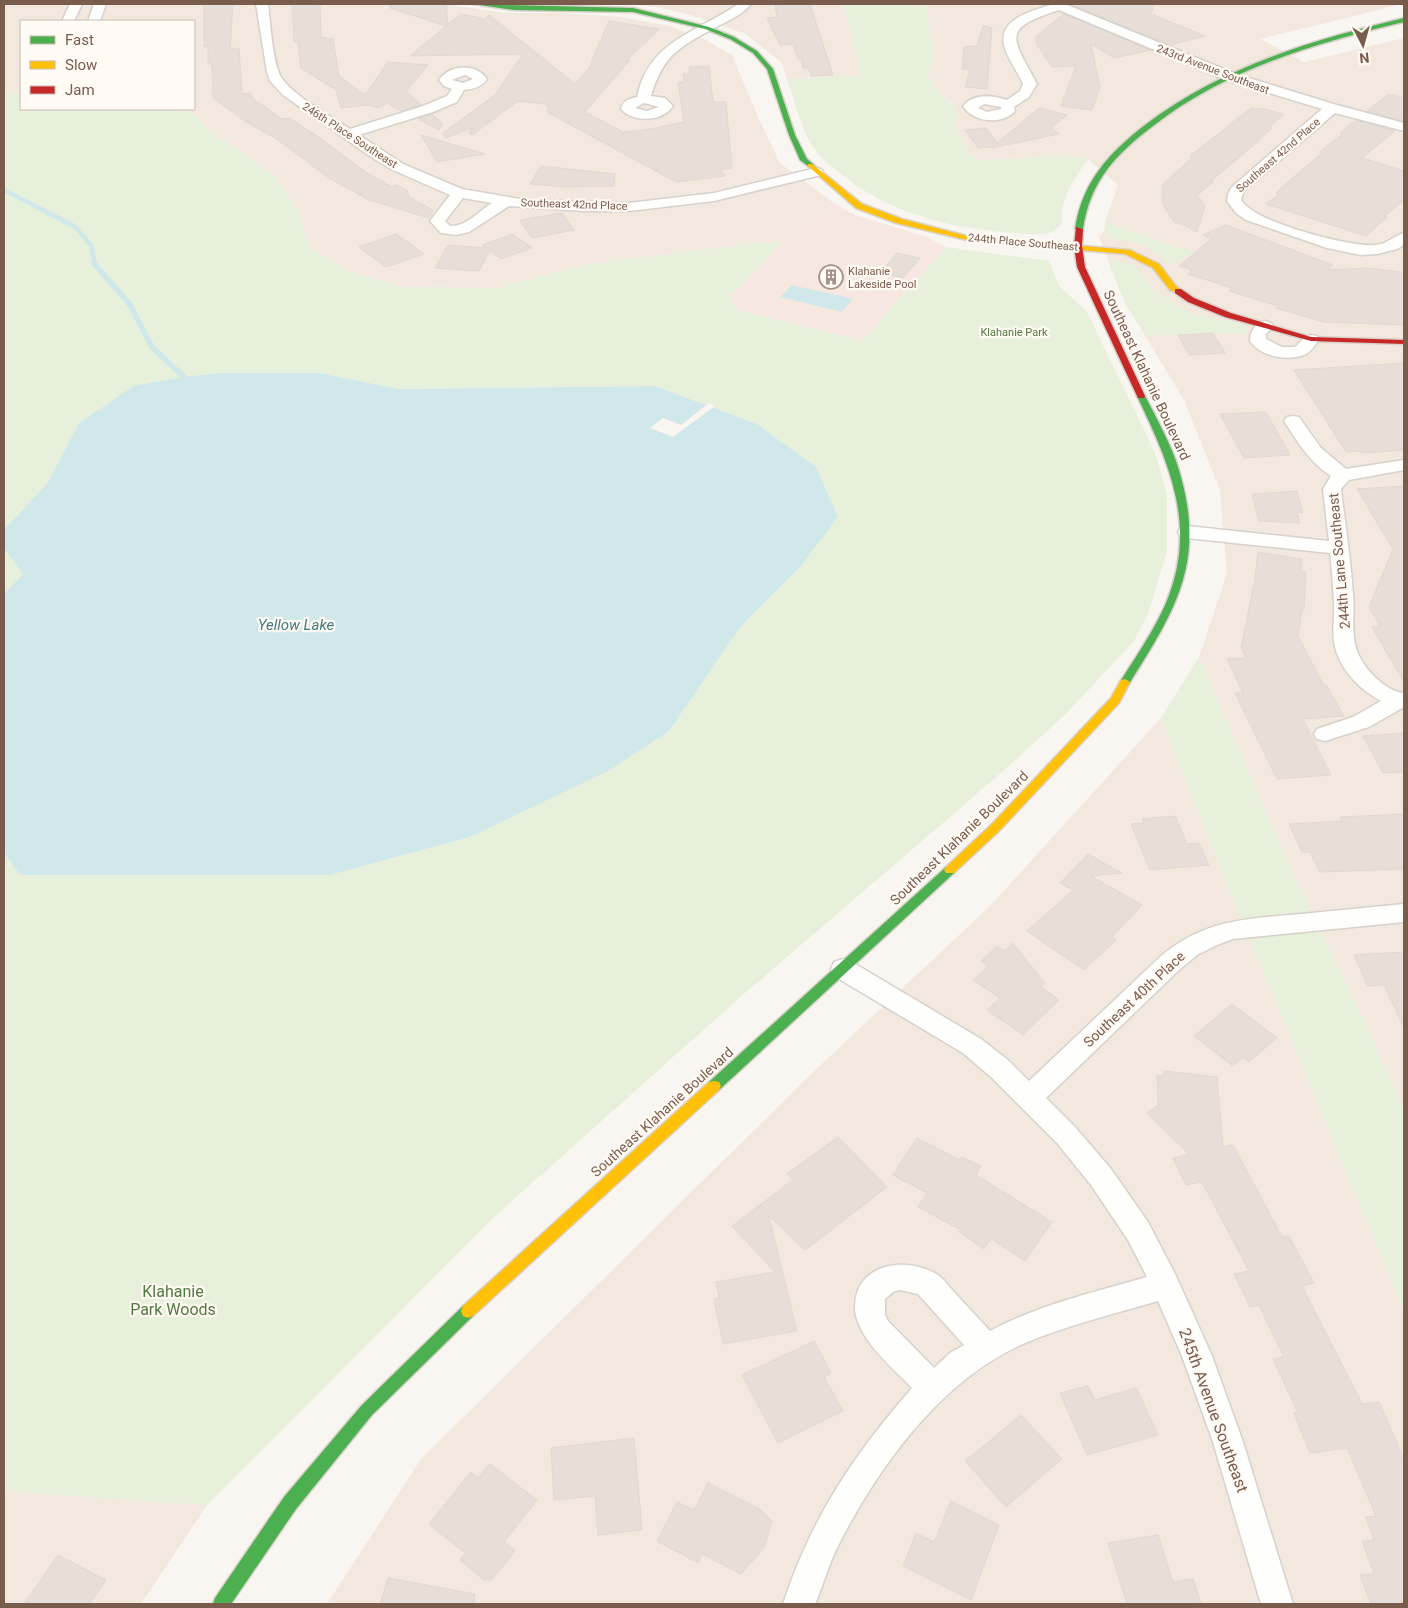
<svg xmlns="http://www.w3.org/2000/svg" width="1408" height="1608" font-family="Roboto,sans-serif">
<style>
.residential{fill:#f2e8de}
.commercial{fill:#f6e8e1}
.green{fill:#e7f0db}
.water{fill:#d0e8ea}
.pier{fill:#f9f5f0}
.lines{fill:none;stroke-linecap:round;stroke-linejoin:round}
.stream-far1{stroke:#d0e8ea;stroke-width:4.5}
.stream{stroke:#d0e8ea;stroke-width:5.5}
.building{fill:#e6ded7;stroke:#e2d8d2}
.street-casing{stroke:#d7d1cb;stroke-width:3}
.fast-casing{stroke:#d9d2cb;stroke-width:3}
.slow-casing{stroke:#d9d2cb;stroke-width:3}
.jam-casing{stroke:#d9d2cb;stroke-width:3}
.street{fill:#fefefd;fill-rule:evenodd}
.fast{fill:#4caf50;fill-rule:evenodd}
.slow{fill:#ffc107;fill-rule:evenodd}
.jam{fill:#c62828;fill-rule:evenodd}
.labels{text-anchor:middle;stroke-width:4.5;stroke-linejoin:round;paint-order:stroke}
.far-street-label{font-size:11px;fill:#7a5c4d;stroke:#fffaf3}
.far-poi-label{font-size:11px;fill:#7a5c4d;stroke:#fffaf3;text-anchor:start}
.far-park-label{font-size:11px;fill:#537a41;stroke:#fffaf3}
.street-label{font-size:14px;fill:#7a5c4d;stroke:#fffaf3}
.water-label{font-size:15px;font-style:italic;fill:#437c86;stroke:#fffaf3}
.near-park-label{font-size:16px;fill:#537a41;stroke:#fffaf3}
.near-street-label{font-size:16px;fill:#7a5c4d;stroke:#fffaf3}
</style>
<rect width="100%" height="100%" fill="#f9f5f0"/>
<!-- residential -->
<g class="residential">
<polygon points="4,4 445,4 504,13 561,13 621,17 666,25 702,38 732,55 757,115 780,163 835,204 782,242 755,243 583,265 497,288 403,287 350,272 308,247 299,213 274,175 210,131 188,109 194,109 194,21 21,21 21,94 4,92"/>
<polygon points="631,4 841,4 848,19 861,76 787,79 782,63 746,34 687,14 656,7"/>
<polygon points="926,4 1403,4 1260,39 1304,62 1404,38 1404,1111 1371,1036 1287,861 1199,657 1227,573 1220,490 1184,400 1126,304 1099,237 1105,230 1105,222 1118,185 1088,159 1065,156 979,160 970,155 952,121 958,115 951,102 939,94 926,74 934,60"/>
<polygon points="1161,718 1232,896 1404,1311 1404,1604 327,1604 421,1459 810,1075 990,906"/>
<polygon points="4,1489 19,1492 207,1505 141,1604 4,1604"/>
</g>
<!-- commercial -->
<polygon class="commercial" points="835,204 855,215 927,237 946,247 863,341 737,310 729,298 782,242"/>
<!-- green -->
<g class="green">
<path d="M841,4H926L934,60L927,74L939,94L950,102L958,115L952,121L970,155L979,160L1066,156L1088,159C1076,177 1058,200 1063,222C1059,225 1055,231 1051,232C1041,237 1024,233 1013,233C951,228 889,214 840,173C833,167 825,162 820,156C802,135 796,105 787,79L861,76L848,19Z"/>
<polygon points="4,92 21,94 21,109 188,109 210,131 274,175 299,213 308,247 350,272 403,287 497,288 583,265 755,243 782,242 729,298 737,310 862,341 946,247 1049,261 1059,286 1087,312 1155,453 1167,495 1167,551 1148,614 1134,641 1066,714 1002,772 737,1000 494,1217 207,1505 19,1492 4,1489 4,853 20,875 330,875 470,837 669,731 741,626 800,567 816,467 757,424 655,386 399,389 320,373 79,423 47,484 4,529"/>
<path d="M1105,222L1180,248L1263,272L1364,295L1404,294V304L1275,290L1183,257L1174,265L1165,263C1152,243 1134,242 1112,239L1105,230Z"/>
<polygon points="1119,261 1134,265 1154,291 1190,313 1246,325 1247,334 1213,333 1146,336 1126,304 1110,267 1110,263"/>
<polygon points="4,548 24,574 4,594"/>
<polygon points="1199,657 1287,861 1371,1036 1404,1111 1404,1311 1232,896 1161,718"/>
</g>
<!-- water -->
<g class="water">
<polygon points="792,285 853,299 842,312 780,297"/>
<polygon points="220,373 320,373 399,389 655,386 757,424 816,467 838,517 800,567 741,626 669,731 608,771 470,837 330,875 20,875 4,853 4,594 23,574 4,548 4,529 47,484 79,423 134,386 184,377"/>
</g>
<!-- pier -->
<polygon class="pier" points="709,403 715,406 673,437 650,428 663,418 681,425"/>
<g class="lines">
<!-- stream-far1 -->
<polyline class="stream-far1" points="4,190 74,226 91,245 95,264"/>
<!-- stream -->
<polyline class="stream" points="94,263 130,305 152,347 184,377"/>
</g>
<!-- building -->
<g class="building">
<polygon points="204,4 233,4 230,49 239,48 242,94 250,93 253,99 282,119 289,118 317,136 367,173 392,187 397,185 407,190 409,197 433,210 429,218 369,200 329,178 277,139 248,123 213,98 212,64 208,64 208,46 204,47"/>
<polygon points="292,4 320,4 321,37 333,39 339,76 365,95 388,62 428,65 406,91 421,105 402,111 387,103 378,108 368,105 341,108 336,90 301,68 298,42 294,42"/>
<polygon points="390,4 446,4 448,24 461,14 485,19 489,15 575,84 589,68 609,21 659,29 627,60 630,60 585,112 623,132 645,130 684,122 678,82 684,82 683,74 690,74 689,67 709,66 713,102 726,102 732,168 721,170 725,176 676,182 547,112 549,108 544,104 518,101 472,135 469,133 472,128 445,138 443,133 495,95 523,54 410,56 446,26 390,8"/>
<polygon points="775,4 810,4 833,75 811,76 809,68 803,68 801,59 798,59 793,44 780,45 767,18 777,17"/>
<polygon points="1076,4 1154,4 1151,14 1205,36 1170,45 1074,6"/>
<polygon points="1064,14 1150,50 1114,58 1091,44 1100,87 1092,110 1061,106 1076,66 1052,67 1036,43 1036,36"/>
<polygon points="983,26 992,28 987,89 965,87 970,69 962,69 964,47 977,46"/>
<polygon points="1389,94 1404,98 1404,121 1367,111"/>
<polygon points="1039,108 1067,115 1051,128 1059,134 991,148 992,147 978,148 965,130 986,128 997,143"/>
<polygon points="1251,108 1258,109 1259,108 1284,114 1269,127 1272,128 1260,139 1261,139 1211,181 1213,182 1197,195 1205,206 1197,232 1179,223 1175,223 1163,205 1162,185 1193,157 1190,156"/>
<polygon points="432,114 443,124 439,130 418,119"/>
<polygon points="1356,120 1395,131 1362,158 1404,171 1404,200 1385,216 1387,217 1366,236 1266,204 1279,194 1276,193 1290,180 1322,153 1319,152 1343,134 1340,133"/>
<polygon points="421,135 485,154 437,162"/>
<polygon points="541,166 615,174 614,186 565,187 530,184"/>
<polygon points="562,213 574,230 532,238 520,220"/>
<polygon points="1226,225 1333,265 1327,270 1369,268 1400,272 1404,277 1404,325 1324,322 1276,308 1278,306 1229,291 1232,288 1188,274 1192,270 1179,266 1211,239 1203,235"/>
<polygon points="396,234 424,254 386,267 359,247"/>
<polygon points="513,234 532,248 501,259 490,251 479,271 435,268 448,245 485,248 482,245"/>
<polygon points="897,253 920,258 903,278 880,273"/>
<polygon points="1213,333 1225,353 1189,355 1178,335"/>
<polygon points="1404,363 1404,450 1362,453 1361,451 1346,452 1294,370"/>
<polygon points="1266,412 1290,455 1244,458 1220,414"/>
<polygon points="1404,486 1404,682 1372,627 1380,626 1369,607 1393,549 1357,489"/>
<polygon points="1297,491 1303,513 1297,512 1300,523 1259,521 1252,494"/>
<polygon points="1258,552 1302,559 1301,571 1306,572 1304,610 1302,610 1298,636 1324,686 1327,686 1344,716 1303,719 1331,775 1277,779 1235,693 1243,693 1227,659 1246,658 1241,648 1255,579"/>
<polygon points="1404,733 1404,772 1383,773 1363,736"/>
<polygon points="1404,814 1404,869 1320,872 1310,852 1302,852 1289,824 1342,821 1340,817"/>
<polygon points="1175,816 1187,844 1199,843 1209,865 1150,870 1131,824 1144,823 1142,819"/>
<polygon points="1088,854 1122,873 1091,876 1142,905 1112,937 1116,940 1084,970 1027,931 1073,890 1060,883"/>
<polygon points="1013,943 1045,983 1041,987 1059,1000 1023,1035 987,1010 1000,998 973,980 988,966 981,961 997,946 1004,951"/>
<polygon points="1404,952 1404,1028 1384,985 1368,986 1354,955"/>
<polygon points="1232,1004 1277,1038 1249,1062 1243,1057 1233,1066 1194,1036"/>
<polygon points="1164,1071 1217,1077 1223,1147 1233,1145 1282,1237 1289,1236 1314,1283 1302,1286 1362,1404 1379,1402 1404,1459 1404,1604 1371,1604 1360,1575 1374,1574 1362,1541 1374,1540 1366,1517 1376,1516 1347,1448 1310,1453 1294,1413 1298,1413 1273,1359 1284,1357 1259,1305 1250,1307 1234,1274 1249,1271 1202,1182 1186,1185 1173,1158 1189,1154 1147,1113 1158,1105 1157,1075 1164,1076"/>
<polygon points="838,1137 887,1187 805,1250 769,1216 797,1331 723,1344 714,1299 719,1298 716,1282 775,1272 732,1226 793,1180 787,1174"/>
<polygon points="917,1138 960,1160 962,1157 981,1166 976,1175 1052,1222 1025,1261 991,1239 984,1249 959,1232 961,1230 918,1207 927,1193 893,1175"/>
<polygon points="814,1341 831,1373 824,1377 843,1411 778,1443 742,1375"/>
<polygon points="1088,1386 1095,1400 1136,1388 1158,1435 1087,1455 1060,1393"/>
<polygon points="1021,1415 1062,1459 1006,1507 965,1461"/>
<polygon points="634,1438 642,1530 598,1535 595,1496 554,1500 551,1448"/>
<polygon points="490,1464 537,1500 504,1542 515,1551 492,1580 484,1580 460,1560 465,1553 429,1524 471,1472 478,1478"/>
<polygon points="708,1483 760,1509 772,1521 764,1548 741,1574 702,1554 698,1563 657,1541 677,1502 694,1510"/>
<polygon points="951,1501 999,1525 971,1600 903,1566 916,1533 934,1542"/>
<polygon points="1158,1535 1173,1582 1193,1579 1201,1604 1127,1604 1108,1543"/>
<polygon points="58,1555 106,1580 90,1604 24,1604"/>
<polygon points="388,1578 475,1594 474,1604 380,1604"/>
</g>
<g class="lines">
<!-- street casing -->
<g class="street-casing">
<g id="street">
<polygon points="70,4 82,4 74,21 62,21"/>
<polygon points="94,4 106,4 100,21 88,21"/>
<path d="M256,4H268C270,21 273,64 281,77C292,95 332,117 350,129L423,106L447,96L452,89L444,86L439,80C450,64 476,63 487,79C482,87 473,89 464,90L457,102L433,112L359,135L403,164L462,189L526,200L629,203L714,193L816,168L821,169L823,172L821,175L714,201L629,211H584L509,206L469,232L456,235L441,233L430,221L450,195L393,170L374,159L283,95L270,81L267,72ZM465,75L473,79L463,83L452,80ZM463,198L492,203C477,212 468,226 450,226L445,221Z"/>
<path d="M738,4H751C744,13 732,19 722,24C684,45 664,51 651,96L665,98L673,106C663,122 633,123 621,109C623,100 629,99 637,97C639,90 640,84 643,78C660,38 706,27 738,4ZM644,103L659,107L647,111L635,108Z"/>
<path d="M1049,4H1065L1236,74L1337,105L1404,123V131L1335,113L1244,191L1241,199C1248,221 1353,248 1376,245C1387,244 1394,236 1404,233V245L1397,249L1377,254L1361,255L1327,248L1246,220L1236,213L1227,201L1228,194L1232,187L1322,109L1226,80L1059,10C1000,29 1012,37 1037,84L1029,97L1014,107L1015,111C1002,126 972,122 963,106C974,93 992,95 1007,100L1020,91L1023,84C1018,72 1007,58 1004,45C998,19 1032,11 1050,5ZM984,104L1001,107V109L987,112L978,108Z"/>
<path d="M1265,321L1271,323L1273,326L1266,334V339L1282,347H1295C1303,340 1305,333 1317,336L1319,339C1315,345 1312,351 1306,354C1289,362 1261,357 1250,341C1250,331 1255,324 1265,321Z"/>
<path d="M1293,416L1299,417L1321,448L1346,469L1404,460V470L1349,480L1341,489C1345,524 1351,560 1353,595C1355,612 1351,632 1356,648C1361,666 1385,692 1404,693V707L1369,727L1325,741L1317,739L1314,734L1317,729L1353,717L1381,701C1359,689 1338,668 1334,642C1332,629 1335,616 1334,603C1333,586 1332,570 1330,553L1187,538L1180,536L1178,532L1180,528L1187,526L1329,541L1323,489L1331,476C1310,463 1297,441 1284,421L1287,417Z"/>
<path d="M1404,904V922L1233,939L1217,945L1197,955L1179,970L1046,1098L1075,1127L1111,1169L1148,1222L1176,1276L1212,1356L1243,1442L1293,1604H1261L1213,1442L1182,1356L1158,1301C1114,1314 1068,1325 1025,1343C941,1379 877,1468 837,1548C828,1566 823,1586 815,1604H783C812,1517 852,1457 912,1388C892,1367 864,1345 856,1316C854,1307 855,1299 858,1290C871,1260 913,1259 938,1275C944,1279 949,1287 954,1292C966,1305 978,1318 990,1331C1038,1305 1095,1292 1147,1277L1128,1240L1091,1185L1057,1143L991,1077L963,1053L834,976L831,969L834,962L843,959L852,962L981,1039L1009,1061L1029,1081L1161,956C1206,919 1246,919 1301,914C1335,911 1370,907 1404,904ZM900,1290L918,1294L964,1345L950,1353L934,1368L888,1321L885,1315V1299L893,1292Z"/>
</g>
</g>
<!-- fast casing -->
<g class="fast-casing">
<g id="fast">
<polygon points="473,4 633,8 709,27 734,37 757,51 773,69 795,135 807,159 814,165 808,166 800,160 789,135 767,69 753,53 730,39 705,29 633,12 514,10"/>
<path d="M1404,18V22C1316,43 1226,69 1153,126C1116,154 1090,181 1083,229L1079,231L1075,229C1082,182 1109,153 1145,125C1221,67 1312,40 1404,18Z"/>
<path d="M1141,393L1145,396C1156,417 1168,439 1176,461C1208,557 1179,605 1129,684L1125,685L1120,682C1136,656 1154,631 1166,603C1198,527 1170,465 1137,396Z"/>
<polygon points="950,866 954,867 956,870 954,873 719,1090 714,1091 709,1090 707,1086 709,1082 946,867"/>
<polygon points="468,1304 473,1306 475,1311 473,1316 372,1415 296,1509 231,1604 213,1604 215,1598 284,1497 362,1405 463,1306"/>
</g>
</g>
<!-- slow casing -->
<g class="slow-casing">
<g id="slow">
<polygon points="808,164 812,164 862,204 902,219 967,236 1130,250 1159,264 1176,286 1182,291 1178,293 1170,290 1153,268 1125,254 967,240 896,223 856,208 808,166"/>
<polygon points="1125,679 1130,682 1119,703 1000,830 954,873 946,873 944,870 946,867 992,824 1111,698 1121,680"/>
<polygon points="714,1081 719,1082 721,1086 719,1090 473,1316 468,1318 463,1316 461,1311 463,1306 709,1082"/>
</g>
</g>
<!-- jam casing -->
<g class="jam-casing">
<g id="jam">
<polygon points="1076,227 1083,229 1082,246 1085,267 1145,396 1144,398 1138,398 1137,396 1077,267 1074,246"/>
<polygon points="1175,289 1181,289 1194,298 1231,313 1311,337 1404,340 1404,344 1311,341 1225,317 1188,302 1175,293"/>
</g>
</g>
<!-- street -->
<use href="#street" class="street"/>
<!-- fast -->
<use href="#fast" class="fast"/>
<!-- slow -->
<use href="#slow" class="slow"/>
<!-- jam -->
<use href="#jam" class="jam"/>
</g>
<!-- icons -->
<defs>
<g id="building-ring" transform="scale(1.25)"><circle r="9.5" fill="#fffaf3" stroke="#a69286" stroke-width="1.5"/><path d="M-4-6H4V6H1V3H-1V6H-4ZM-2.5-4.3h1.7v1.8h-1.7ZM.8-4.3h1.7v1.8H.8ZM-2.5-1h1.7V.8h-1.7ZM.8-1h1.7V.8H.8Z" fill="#a69286"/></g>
</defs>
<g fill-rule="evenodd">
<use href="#building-ring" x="831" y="277"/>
</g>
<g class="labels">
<!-- far-street labels -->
<g class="far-street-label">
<text transform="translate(1213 69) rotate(21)" y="4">243rd Avenue Southeast</text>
<text transform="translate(350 135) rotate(33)" y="4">246th Place Southeast</text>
<text transform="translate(1278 155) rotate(-41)" y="4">Southeast 42nd Place</text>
<text transform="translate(574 204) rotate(2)" y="4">Southeast 42nd Place</text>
<text transform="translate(1023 242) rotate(5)" y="4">244th Place Southeast</text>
</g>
<!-- far-poi labels -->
<g class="far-poi-label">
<text x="848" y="275">Klahanie<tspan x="848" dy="13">Lakeside Pool</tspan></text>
</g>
<!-- far-park labels -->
<g class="far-park-label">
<text x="1014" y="336">Klahanie Park</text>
</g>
<!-- street labels -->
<g class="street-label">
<text transform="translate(1147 375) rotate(65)" y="5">Southeast Klahanie Boulevard</text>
<text transform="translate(1339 561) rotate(-95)" y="5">244th Lane Southeast</text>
<text transform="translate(959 838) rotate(-44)" y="5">Southeast Klahanie Boulevard</text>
<text transform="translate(1134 999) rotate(-43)" y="5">Southeast 40th Place</text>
<text transform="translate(662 1112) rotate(-42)" y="5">Southeast Klahanie Boulevard</text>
</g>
<!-- water labels -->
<g class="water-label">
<text x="296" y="630">Yellow Lake</text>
</g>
<!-- near-park labels -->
<g class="near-park-label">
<text x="173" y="1297">Klahanie<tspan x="173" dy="18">Park Woods</tspan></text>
</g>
<!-- near-street labels -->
<g class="near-street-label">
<text transform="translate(1214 1410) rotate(70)" y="6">245th Avenue Southeast</text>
</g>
</g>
<!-- border -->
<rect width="1408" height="1608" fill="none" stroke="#7a5c4d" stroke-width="10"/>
<!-- legend -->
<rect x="20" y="20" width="175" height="90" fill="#fffaf3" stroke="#cabbb1"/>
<rect x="30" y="36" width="25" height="8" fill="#4caf50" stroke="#cabbb1"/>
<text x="65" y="45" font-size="15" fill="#7a5c4d">Fast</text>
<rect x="30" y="61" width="25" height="8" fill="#ffc107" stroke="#cabbb1"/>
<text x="65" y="70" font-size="15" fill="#7a5c4d">Slow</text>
<rect x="30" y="86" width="25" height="8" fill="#c62828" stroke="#cabbb1"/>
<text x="65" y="95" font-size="15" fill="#7a5c4d">Jam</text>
<!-- north arrow -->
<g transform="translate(1363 45) rotate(174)" stroke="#fffaf3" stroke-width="4" paint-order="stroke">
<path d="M0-4L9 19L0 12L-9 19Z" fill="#7a5c4d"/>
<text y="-8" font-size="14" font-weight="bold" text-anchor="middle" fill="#7a5c4d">N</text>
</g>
</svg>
